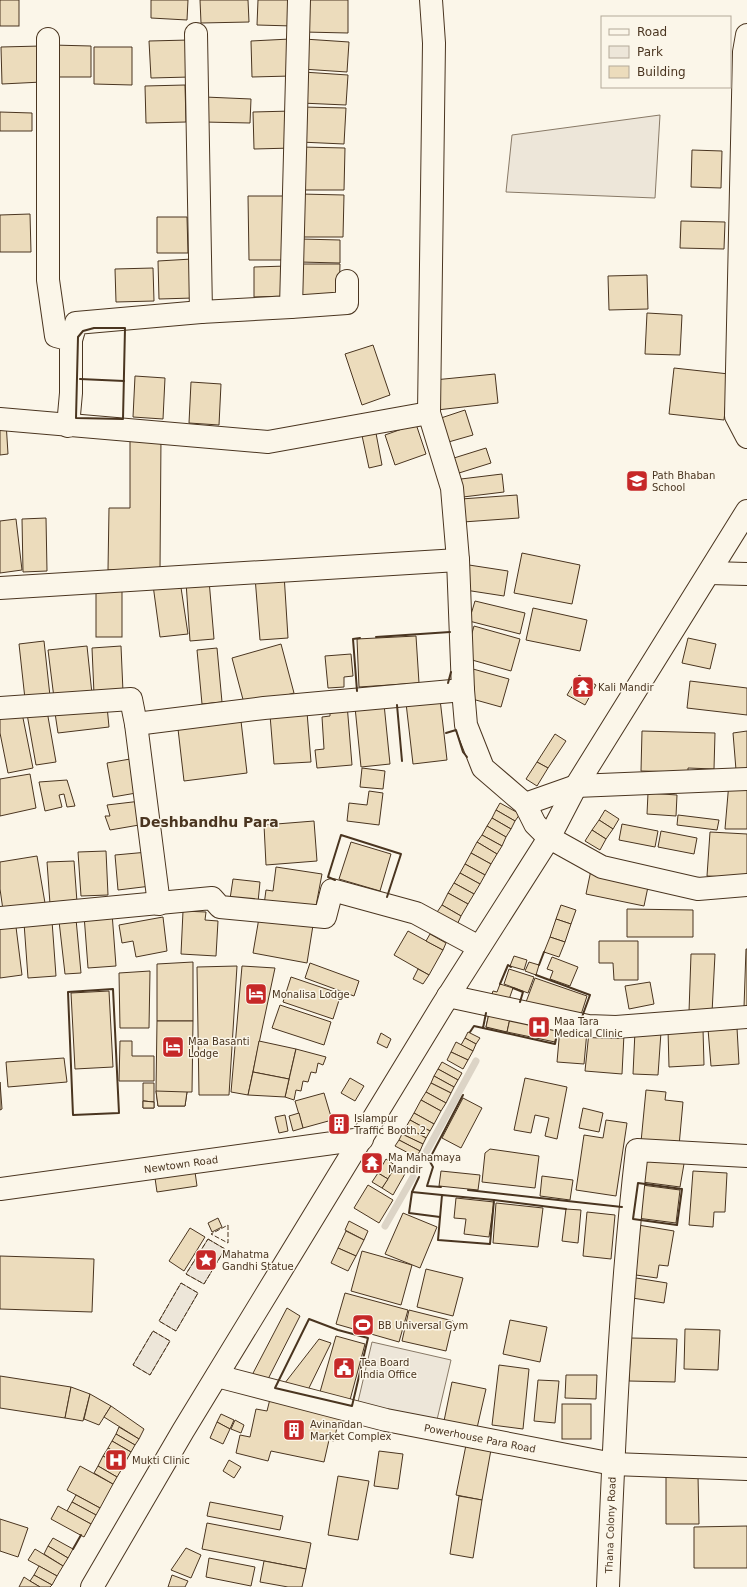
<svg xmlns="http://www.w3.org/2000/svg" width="747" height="1587" font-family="'DejaVu Sans',sans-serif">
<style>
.green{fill:#ede6d9;stroke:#887966}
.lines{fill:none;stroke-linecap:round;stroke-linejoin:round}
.stream{stroke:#dcd4c6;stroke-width:7}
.building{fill:#ecdcbc;stroke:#4a3520}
.minor-casing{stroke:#4a3520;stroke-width:24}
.major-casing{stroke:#4a3520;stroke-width:24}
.minor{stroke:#fbf6e9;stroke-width:22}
.major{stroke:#fbf6e9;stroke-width:22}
.fence{stroke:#4a3520;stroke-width:1;stroke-dasharray:5 2;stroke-linecap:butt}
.wall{stroke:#4a3520;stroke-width:2}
.labels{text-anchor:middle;stroke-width:3;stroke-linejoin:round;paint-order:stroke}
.poi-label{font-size:10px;fill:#4a3520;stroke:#fbf6e9;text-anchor:start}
.street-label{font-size:10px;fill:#4a3520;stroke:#fbf6e9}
.district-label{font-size:14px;font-weight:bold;fill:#4a3520;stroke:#fbf6e9}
</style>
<rect width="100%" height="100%" fill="#fbf6e9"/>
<!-- green -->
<g class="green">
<polygon points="660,115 655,198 506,192 512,135"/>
<polygon points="208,1239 225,1249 204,1284 186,1274"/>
<polygon points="181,1283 198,1293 176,1331 159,1321"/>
<polygon points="153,1331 170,1341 150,1375 133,1365"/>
<polygon points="372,1342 451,1360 436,1424 357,1406"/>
</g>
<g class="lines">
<!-- stream -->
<g class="stream">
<polyline points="423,1158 476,1061"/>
<polyline points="385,1226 413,1177"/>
</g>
</g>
<!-- building -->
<g class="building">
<rect x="0" y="0" width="19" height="26"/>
<polygon points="151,0 188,0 187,20 151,18"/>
<polygon points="200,0 248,0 249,22 201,23"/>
<polygon points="258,0 293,0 293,26 257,25"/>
<polygon points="305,0 348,0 348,33 304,32"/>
<polygon points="290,39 291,76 252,77 251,41"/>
<polygon points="304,39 349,42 347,72 302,69"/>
<polygon points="189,40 190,77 151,78 149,41"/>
<polygon points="52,45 91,46 91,77 52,77"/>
<polygon points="41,46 42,82 2,84 1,47"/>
<polygon points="94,47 132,47 132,85 94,84"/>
<polygon points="303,72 348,75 346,105 301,103"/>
<polygon points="185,85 186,122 146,123 145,86"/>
<polygon points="205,97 251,99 250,123 204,122"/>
<polygon points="302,107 346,108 344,144 300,142"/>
<polygon points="292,111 293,148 254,149 253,112"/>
<polygon points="0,112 32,113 32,131 0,131"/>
<polygon points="301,147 345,148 344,190 300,190"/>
<polygon points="692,150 722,151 721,188 691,187"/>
<polygon points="300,194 344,195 343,237 299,237"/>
<polygon points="248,196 290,196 291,260 249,260"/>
<polygon points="30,214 31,252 0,252 0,215"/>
<polygon points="157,217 187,217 188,253 157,253"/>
<polygon points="681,221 725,222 724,249 680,248"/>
<polygon points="301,239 340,240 340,263 300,262"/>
<polygon points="192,259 193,298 159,299 158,261"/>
<polygon points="300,264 340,264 339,298 299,297"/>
<polygon points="287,266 288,296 254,297 254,267"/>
<polygon points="153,268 154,301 116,302 115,269"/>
<polygon points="647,275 648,309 609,310 608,276"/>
<polygon points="647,313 682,315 680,355 645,354"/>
<polygon points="373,345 390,395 362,405 345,354"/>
<polygon points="674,368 729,374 724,420 669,414"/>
<polygon points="495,374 498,403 437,410 434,380"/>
<polygon points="135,376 165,378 163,419 133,417"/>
<polygon points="191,382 221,384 219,425 189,423"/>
<polygon points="465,410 473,435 445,443 438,419"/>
<polygon points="6,422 8,454 0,455 0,423"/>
<polygon points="416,424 426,454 395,465 385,435"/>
<polygon points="375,428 382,465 369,468 361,431"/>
<polygon points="130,437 161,437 160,570 108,570 109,508 130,508"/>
<polygon points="486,448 491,463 459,473 454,458"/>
<polygon points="502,474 504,492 463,497 461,479"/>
<polygon points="517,495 519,518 463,522 461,499"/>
<polygon points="46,518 47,571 23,572 22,519"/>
<polygon points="16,519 22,570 0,573 0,521"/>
<polygon points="522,553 580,565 572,604 514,593"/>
<polygon points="469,565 508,571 504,596 465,590"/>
<polygon points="284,574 288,638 260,640 255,577"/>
<polygon points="209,580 214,639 190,641 186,582"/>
<polygon points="180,581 188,634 160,637 153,585"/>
<rect x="96" y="587" width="26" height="50"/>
<polygon points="475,601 525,613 520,634 469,621"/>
<polygon points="533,608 587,620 580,651 526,640"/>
<polygon points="474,626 520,639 511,671 465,658"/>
<polygon points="416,636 419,683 359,687 357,639"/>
<polygon points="688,638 716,644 710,669 682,663"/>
<polygon points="44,641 50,696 25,699 19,644"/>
<polygon points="281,644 294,693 245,707 232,658"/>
<polygon points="87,646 92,694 54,698 48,650"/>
<polygon points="121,646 123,692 94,694 92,648"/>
<polygon points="217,648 222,702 202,704 197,650"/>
<polygon points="351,654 353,676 344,677 344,687 328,688 325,656"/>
<polygon points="473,669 509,679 501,707 465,697"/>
<polygon points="579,675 596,685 585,705 567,695"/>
<polygon points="690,681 747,688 747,715 687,708"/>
<polygon points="440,699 447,760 413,764 406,703"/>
<polygon points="347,704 352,765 317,768 315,750 324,749 322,717 330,716 330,705"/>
<polygon points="384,704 390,764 361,767 355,707"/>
<polygon points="107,706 109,727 58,733 55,713"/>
<polygon points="47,711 56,762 36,765 27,714"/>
<polygon points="307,712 311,762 274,764 270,715"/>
<polygon points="22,713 33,768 8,773 0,733 0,718"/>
<polygon points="241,721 247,773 184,781 178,729"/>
<polygon points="642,731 715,733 714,769 688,768 688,772 641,771"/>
<polygon points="747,731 747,769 736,770 733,733"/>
<polygon points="555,734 566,741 548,768 537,762"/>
<polygon points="136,758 142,792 113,797 107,763"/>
<polygon points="537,762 548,768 537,786 526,779"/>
<polygon points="362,768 385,771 383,789 360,787"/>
<polygon points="30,774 36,808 0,816 0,779"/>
<polygon points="67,780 75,806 67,807 64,794 59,795 62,807 45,811 39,782"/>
<polygon points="729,782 747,783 747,829 725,829"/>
<polygon points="369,791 383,793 379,825 347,821 349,803 367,805"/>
<polygon points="648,793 677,795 676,816 647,814"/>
<polygon points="141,801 145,824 110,830 105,816 110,816 107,805"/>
<polygon points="500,803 520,814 515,821 496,810"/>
<polygon points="496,810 515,821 511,829 492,818"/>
<polygon points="605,810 619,819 613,829 599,820"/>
<polygon points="678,815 719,820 717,830 677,825"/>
<polygon points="492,818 511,829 506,837 487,826"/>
<polygon points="599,820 613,829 606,839 592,830"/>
<polygon points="314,821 317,861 266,865 264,825"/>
<polygon points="622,824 658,831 655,847 619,840"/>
<polygon points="487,826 506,837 502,846 482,835"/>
<polygon points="592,830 606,839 600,850 585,841"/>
<polygon points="661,831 697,838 694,854 658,847"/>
<polygon points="710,832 747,834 747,878 707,876"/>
<polygon points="482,835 502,846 497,854 477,842"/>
<polygon points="351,842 391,854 380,891 339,879"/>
<polygon points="477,842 497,854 491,864 471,853"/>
<polygon points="106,851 108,895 81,896 78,852"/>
<polygon points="148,852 151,886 118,890 115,855"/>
<polygon points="471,853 491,864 485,875 465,864"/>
<polygon points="37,856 45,903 3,910 0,889 0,862"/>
<polygon points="74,861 77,902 50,904 47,862"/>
<polygon points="465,864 485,875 480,884 460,873"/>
<polygon points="276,867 322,874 315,911 264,905 266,890 273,891"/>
<polygon points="591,870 649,882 644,906 586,894"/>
<polygon points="460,873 480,884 474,894 454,883"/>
<polygon points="233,879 260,882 258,902 230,899"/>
<polygon points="454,883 474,894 468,904 448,893"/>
<polygon points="448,893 468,904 461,916 442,905"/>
<polygon points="442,905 461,916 456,927 435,915"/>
<polygon points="561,905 576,910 571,924 556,919"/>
<polygon points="627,909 693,910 693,937 627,937"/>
<polygon points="183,911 206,912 205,920 218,921 216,956 181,954"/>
<polygon points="260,912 314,919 307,963 253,953"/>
<polygon points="112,913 116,966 88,968 84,915"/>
<polygon points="163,917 167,951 136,957 133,941 122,943 119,925"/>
<polygon points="76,919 81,973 65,974 59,921"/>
<polygon points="556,919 571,924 565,942 550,937"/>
<polygon points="52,921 56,976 28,978 24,923"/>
<polygon points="16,927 22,975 0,978 0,929"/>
<polygon points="408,931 443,950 429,975 394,955"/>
<polygon points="430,934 446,943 443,950 426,941"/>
<polygon points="550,937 565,942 559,957 544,952"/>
<polygon points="599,941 638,941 638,980 614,980 613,963 599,963"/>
<polygon points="746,949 747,949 747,1007 744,1007"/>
<polygon points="691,954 715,954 712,1013 689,1012"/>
<polygon points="514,956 527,960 524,970 510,966"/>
<polygon points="552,957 578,967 570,986 550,979 553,971 547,969"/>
<polygon points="193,962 193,1021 157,1021 157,964"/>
<polygon points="529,962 539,965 536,975 525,971"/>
<polygon points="310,963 359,981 354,996 305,978"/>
<polygon points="237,966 229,1095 199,1095 197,967"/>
<polygon points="242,966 275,968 248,1095 231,1092"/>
<polygon points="418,969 429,975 423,984 413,979"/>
<polygon points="509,969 534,977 528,993 504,984"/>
<polygon points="150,971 149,1028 120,1028 119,973"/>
<polygon points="291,977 341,994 333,1019 283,1002"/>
<polygon points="535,978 587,996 579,1021 526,1002"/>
<polygon points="650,982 654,1004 629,1009 625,986"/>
<polygon points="500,984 513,988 507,1005 490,1000 493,991 497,992"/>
<polygon points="109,991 113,1067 75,1069 71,993"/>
<polygon points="280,1005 331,1022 324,1045 272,1028"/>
<polygon points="490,1009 511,1014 507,1032 486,1027"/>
<polygon points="490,1009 511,1014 507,1032 486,1027"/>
<polygon points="511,1014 558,1024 555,1042 507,1032"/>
<polygon points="157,1021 193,1021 192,1092 187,1092 185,1106 158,1106 156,1091"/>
<polygon points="560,1028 587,1031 584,1064 557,1062"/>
<polygon points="737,1028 739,1064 711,1066 708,1029"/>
<polygon points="703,1029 704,1065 669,1067 668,1030"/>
<polygon points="635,1031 661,1032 658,1075 633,1074"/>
<polygon points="468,1032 480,1038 476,1044 465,1038"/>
<polygon points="589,1032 624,1034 622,1074 585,1071"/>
<polygon points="381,1033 391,1039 387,1048 377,1043"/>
<polygon points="465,1038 476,1044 473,1051 461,1045"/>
<polygon points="120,1041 132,1041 132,1056 154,1056 154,1081 119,1081"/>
<polygon points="259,1041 296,1049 289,1079 253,1072"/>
<polygon points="456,1042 473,1051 468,1060 451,1052"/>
<polygon points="296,1049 326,1057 323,1065 318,1063 316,1073 311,1072 308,1082 303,1081 301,1091 296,1090 294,1100 285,1097"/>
<polygon points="451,1052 468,1060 463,1069 447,1060"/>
<polygon points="64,1058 67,1082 8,1087 6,1062"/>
<polygon points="442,1062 462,1073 458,1080 438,1069"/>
<polygon points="438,1069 458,1080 454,1087 434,1076"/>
<polygon points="253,1072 289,1079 285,1097 248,1095"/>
<polygon points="434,1076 454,1087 451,1093 431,1083"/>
<polygon points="350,1078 364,1086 355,1101 341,1093"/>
<polygon points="525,1078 567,1087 557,1139 545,1136 549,1118 535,1115 531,1133 514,1130"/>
<polygon points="0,1082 2,1109 0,1110"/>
<polygon points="143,1083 154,1083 154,1102 143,1101"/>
<polygon points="431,1083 451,1093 446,1103 426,1092"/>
<polygon points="646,1090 666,1092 665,1100 683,1102 679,1146 641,1142"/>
<polygon points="156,1091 187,1092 185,1106 158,1106"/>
<polygon points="426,1092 446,1103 441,1111 421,1100"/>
<polygon points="324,1093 332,1120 303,1128 295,1101"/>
<polygon points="463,1098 482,1108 461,1148 442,1138"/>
<polygon points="421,1100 441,1111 434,1124 414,1113"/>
<polygon points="143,1101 154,1102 154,1108 143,1108"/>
<polygon points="143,1101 154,1102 154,1108 143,1108"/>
<polygon points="583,1108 603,1113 599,1132 579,1128"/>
<polygon points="299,1113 303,1128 293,1131 289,1116"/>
<polygon points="414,1113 434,1124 430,1131 410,1120"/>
<polygon points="285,1115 288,1131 279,1133 275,1117"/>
<polygon points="344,1118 346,1125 335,1129 332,1122"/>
<polygon points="410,1120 430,1131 426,1138 406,1127"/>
<polygon points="606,1120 627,1123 616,1196 576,1190 584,1135 603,1138"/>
<polygon points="406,1127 426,1138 423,1144 402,1134"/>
<polygon points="402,1134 423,1144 420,1151 399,1140"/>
<polygon points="399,1140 420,1151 416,1157 395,1146"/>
<polygon points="490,1149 539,1156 535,1188 482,1182 485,1153"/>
<polygon points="646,1153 685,1158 680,1187 642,1182"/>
<polygon points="371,1155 380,1160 375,1170 365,1165"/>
<polygon points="386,1159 396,1166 388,1179 378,1173"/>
<polygon points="396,1166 406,1172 393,1195 382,1188"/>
<polygon points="441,1171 480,1175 478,1190 439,1186"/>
<polygon points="693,1171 727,1173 725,1212 714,1212 713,1227 689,1225"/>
<polygon points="195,1172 197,1186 157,1192 155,1178"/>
<polygon points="378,1173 388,1179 382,1188 372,1182"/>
<polygon points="542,1176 573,1180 570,1200 540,1196"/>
<polygon points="368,1185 393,1200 379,1223 354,1208"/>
<polygon points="642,1185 680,1190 676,1223 637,1218"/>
<polygon points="456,1198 494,1202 489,1237 464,1234 466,1219 454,1218"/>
<polygon points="496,1203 543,1208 538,1247 493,1243"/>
<polygon points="566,1209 581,1210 578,1243 562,1241"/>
<polygon points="587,1212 615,1215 611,1259 583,1256"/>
<polygon points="403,1213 437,1227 420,1268 385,1254"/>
<polygon points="218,1218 222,1227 212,1232 208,1223"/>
<polygon points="349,1221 368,1231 364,1240 345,1230"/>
<polygon points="638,1225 674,1231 668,1266 659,1265 657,1278 629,1274"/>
<polygon points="190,1228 205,1237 184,1271 169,1261"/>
<polygon points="346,1231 364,1240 356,1256 338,1248"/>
<polygon points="338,1248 356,1256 348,1271 331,1263"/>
<polygon points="362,1251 412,1265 401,1305 351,1291"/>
<polygon points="0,1256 94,1259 92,1312 0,1309"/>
<polygon points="426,1269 463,1278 453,1316 417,1307"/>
<polygon points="630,1277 667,1283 664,1303 626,1297"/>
<polygon points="345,1293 408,1310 399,1342 336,1324"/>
<polygon points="287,1308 300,1316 265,1385 251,1377"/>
<polygon points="409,1310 453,1321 446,1351 402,1341"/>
<polygon points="510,1320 547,1327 540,1362 503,1354"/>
<polygon points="685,1329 720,1330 718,1370 684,1369"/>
<polygon points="336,1336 365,1344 350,1400 320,1392"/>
<polygon points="631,1338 677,1339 675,1382 629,1381"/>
<polygon points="319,1339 331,1343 306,1394 281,1388"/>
<polygon points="499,1365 529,1369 523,1429 492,1425"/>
<polygon points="566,1375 597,1375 596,1399 565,1398"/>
<polygon points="0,1376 71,1387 65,1418 0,1408"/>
<polygon points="538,1380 559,1381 555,1423 534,1421"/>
<polygon points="452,1382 486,1389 477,1428 444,1421"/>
<polygon points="71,1387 90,1394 83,1421 65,1418"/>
<polygon points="90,1394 111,1406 99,1425 84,1419"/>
<polygon points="271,1395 351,1413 348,1425 338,1423 334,1441 329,1440 324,1462 271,1451 268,1461 236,1453 240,1435 250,1437 256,1409 267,1411"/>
<rect x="562" y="1404" width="29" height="35"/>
<polygon points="111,1406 144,1429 139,1439 104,1417"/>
<polygon points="221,1414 234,1420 230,1429 217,1422"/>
<polygon points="235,1420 244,1425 241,1433 231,1429"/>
<polygon points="217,1422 230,1429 223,1444 210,1438"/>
<polygon points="119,1427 139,1439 135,1445 116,1434"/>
<polygon points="116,1434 135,1445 131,1452 112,1441"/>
<polygon points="467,1440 492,1444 482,1500 456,1495"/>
<polygon points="112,1441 131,1452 127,1459 108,1448"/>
<polygon points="108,1448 127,1459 123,1467 103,1456"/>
<polygon points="379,1451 403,1454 398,1489 374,1486"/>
<polygon points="103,1456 123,1467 117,1477 98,1466"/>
<polygon points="229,1460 241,1467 234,1478 223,1471"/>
<polygon points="80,1466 113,1484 100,1508 67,1490"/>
<polygon points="98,1466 117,1477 113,1484 94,1473"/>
<polygon points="338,1476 369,1481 358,1540 328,1535"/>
<polygon points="698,1476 699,1524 666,1524 666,1477"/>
<polygon points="76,1495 100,1508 96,1515 72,1502"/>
<polygon points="459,1496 482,1500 473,1558 450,1554"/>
<polygon points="72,1502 96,1515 91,1524 67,1511"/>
<polygon points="210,1502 283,1516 280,1530 207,1516"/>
<polygon points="58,1506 91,1524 84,1537 51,1519"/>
<polygon points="0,1519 28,1528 18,1557 0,1551"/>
<polygon points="207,1523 311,1543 306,1569 202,1549"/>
<polygon points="747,1526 747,1568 694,1568 694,1527"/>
<polygon points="53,1538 73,1549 68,1558 48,1546"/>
<polygon points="48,1546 68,1558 63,1566 44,1554"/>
<polygon points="186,1548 201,1555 191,1578 171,1570"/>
<polygon points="35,1549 63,1566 57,1576 28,1560"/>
<polygon points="209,1558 255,1567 251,1586 206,1577"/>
<polygon points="264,1561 306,1569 302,1587 288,1587 260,1582"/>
<polygon points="39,1566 57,1576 52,1585 34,1575"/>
<polygon points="34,1575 52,1585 50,1587 40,1587 30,1581"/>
<polygon points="172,1575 188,1581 185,1587 168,1587"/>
<polygon points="24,1577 30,1581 40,1587 19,1587"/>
</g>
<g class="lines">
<!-- minor casing -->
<g class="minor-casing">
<g id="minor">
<polyline points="431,0 434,43 429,413 452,488 458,560 463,690 466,725 483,768 525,804 535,824 549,838 557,842 602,867 698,889 747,885"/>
<polyline points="196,34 201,312"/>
<polyline points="747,35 744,52 736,416 747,437"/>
<polyline points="48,39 48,280 56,336 71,340 71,393 68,426"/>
<polyline points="291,307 347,303 347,281"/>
<polyline points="71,340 76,323 201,312 291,307 299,0"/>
<polyline points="0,419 268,442 429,413"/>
<polyline points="710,573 747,574"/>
<polyline points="0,588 458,560"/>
<polyline points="0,708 131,699 136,724 264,708 463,690"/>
<polyline points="136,724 159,904"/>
<polyline points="525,804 576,786 747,779"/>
<polyline points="0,918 212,898 220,907 325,917 332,890 416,913 479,947"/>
<polyline points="448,996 588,1026 616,1027 747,1017"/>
<polyline points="0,1189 362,1139"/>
<polyline points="217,1376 386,1420 613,1464 747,1469"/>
<path d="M608,1587C614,1441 620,1295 637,1150L747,1156"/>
</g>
</g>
<!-- major casing -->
<g class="major-casing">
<polyline id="major" points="92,1587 183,1431 442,1006 549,838 576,786 747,511"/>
</g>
<!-- minor -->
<use href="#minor" class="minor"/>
<!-- major -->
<use href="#major" class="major"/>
<!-- fence -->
<g class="fence">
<polygon points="228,1225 228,1243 211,1234"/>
<polygon points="208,1239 225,1249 204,1284 186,1274"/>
<polygon points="181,1283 198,1293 176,1331 159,1321"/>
<polygon points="153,1331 170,1341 150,1375 133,1365"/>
</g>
<!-- wall -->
<g class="wall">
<polygon points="94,328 125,328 123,419 76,418 78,337 83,331"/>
<polyline points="80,379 124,381"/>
<polyline points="376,637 450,632"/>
<polyline points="448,683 451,672"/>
<polyline points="357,691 353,639 360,638"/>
<polyline points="397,705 402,761"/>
<polyline points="446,733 456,730 463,752 467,757"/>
<polyline points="335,880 328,877 341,835 401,854 387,897"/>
<polyline points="539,965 544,952"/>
<polyline points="536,975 590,995 582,1017"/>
<polyline points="500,984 508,965 511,967"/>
<polyline points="513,988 523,992 520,1002"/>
<polygon points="113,989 119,1113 73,1115 68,992"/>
<polyline points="483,1028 555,1044 556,1039"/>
<polyline points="470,1032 474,1026 483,1028 486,1013"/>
<polyline points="419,1177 412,1192 442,1195"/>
<polygon points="638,1183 682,1189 677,1225 633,1219"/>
<polyline points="441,1187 427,1186 433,1167 429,1160 463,1095"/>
<polyline points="468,1190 622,1207"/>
<polyline points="412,1192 409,1213 440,1217"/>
<polygon points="442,1195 494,1200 490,1244 438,1240"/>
<polyline points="494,1200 566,1209"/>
<polygon points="309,1319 338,1330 368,1338 352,1406 275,1388"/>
<polyline points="73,1549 81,1535"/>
</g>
</g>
<!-- icons -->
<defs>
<g id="school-square" transform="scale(1.15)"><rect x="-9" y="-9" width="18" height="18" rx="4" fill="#c62828" stroke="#fbf6e9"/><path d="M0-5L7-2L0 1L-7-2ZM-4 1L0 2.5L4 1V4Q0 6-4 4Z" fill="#fff"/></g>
<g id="temple-square" transform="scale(1.15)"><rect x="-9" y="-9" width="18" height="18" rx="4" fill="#c62828" stroke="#fbf6e9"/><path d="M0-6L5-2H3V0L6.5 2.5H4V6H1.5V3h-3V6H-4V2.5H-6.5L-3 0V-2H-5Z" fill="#fff"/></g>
<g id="hotel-square" transform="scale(1.15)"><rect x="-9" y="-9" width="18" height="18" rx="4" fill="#c62828" stroke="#fbf6e9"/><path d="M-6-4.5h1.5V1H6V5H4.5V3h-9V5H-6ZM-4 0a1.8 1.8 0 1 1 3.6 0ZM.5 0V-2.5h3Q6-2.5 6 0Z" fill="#fff"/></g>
<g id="hospital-square" transform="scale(1.15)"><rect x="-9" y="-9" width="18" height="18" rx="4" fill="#c62828" stroke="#fbf6e9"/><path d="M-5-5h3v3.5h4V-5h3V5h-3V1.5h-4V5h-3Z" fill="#fff"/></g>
<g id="building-square" transform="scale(1.15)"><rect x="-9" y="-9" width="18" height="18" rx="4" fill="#c62828" stroke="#fbf6e9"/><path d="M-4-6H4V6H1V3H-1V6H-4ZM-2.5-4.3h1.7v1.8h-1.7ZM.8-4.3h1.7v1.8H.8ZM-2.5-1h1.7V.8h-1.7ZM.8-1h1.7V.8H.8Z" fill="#fff"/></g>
<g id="sight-square" transform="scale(1.15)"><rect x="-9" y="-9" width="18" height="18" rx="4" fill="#c62828" stroke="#fbf6e9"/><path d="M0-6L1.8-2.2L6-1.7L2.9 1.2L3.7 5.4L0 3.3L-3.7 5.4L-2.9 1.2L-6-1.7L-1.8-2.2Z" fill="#fff"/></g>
<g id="stadium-square" transform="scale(1.15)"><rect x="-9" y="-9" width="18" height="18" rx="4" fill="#c62828" stroke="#fbf6e9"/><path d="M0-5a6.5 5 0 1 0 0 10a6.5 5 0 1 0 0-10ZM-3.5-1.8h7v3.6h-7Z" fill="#fff"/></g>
<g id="civic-square" transform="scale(1.15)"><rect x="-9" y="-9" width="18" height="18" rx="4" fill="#c62828" stroke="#fbf6e9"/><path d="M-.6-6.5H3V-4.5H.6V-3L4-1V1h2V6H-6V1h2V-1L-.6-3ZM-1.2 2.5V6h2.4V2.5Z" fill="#fff"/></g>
</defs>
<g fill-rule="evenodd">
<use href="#school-square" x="637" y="481"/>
<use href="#temple-square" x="583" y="687"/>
<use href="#hotel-square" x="256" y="994"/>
<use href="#hospital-square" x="539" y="1027"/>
<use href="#hotel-square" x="173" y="1047"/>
<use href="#building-square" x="339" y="1124"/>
<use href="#temple-square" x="372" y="1163"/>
<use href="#sight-square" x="206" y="1260"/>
<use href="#stadium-square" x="363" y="1325"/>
<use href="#civic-square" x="344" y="1368"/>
<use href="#building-square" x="294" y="1430"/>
<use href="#hospital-square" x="116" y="1460"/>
</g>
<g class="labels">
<!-- poi labels -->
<g class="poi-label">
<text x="652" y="479">Path Bhaban<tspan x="652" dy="12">School</tspan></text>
<text x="598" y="691">Kali Mandir</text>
<text x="272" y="998">Monalisa Lodge</text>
<text x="554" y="1025">Maa Tara<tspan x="554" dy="12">Medical Clinic</tspan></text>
<text x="188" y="1045">Maa Basanti<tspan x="188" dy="12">Lodge</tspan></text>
<text x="354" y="1122">Islampur<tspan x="354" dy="12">Traffic Booth 2</tspan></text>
<text x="388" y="1161">Ma Mahamaya<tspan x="388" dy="12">Mandir</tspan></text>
<text x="222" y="1258">Mahatma<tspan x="222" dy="12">Gandhi Statue</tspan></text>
<text x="378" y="1329">BB Universal Gym</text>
<text x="360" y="1366">Tea Board<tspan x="360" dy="12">India Office</tspan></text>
<text x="310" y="1428">Avinandan<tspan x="310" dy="12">Market Complex</tspan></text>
<text x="132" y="1464">Mukti Clinic</text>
</g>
<!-- street labels -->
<g class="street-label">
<text transform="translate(181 1164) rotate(-8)" y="4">Newtown Road</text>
<text transform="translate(480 1438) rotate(11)" y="4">Powerhouse Para Road</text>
<text transform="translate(610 1525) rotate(-88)" y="4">Thana Colony Road</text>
</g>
<!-- district labels -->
<g class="district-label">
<text x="209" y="827">Deshbandhu Para</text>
</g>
</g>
<!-- legend -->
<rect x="601" y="16" width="130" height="72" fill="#fbf6e9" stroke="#b4a999"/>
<rect x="609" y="29" width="20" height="6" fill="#fbf6e9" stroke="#b4a999"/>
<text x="637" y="36" font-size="12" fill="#4a3520">Road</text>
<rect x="609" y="46" width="20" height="12" fill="#ede6d9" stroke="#b4a999"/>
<text x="637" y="56" font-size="12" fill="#4a3520">Park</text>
<rect x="609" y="66" width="20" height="12" fill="#ecdcbc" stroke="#b4a999"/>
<text x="637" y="76" font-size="12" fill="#4a3520">Building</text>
</svg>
